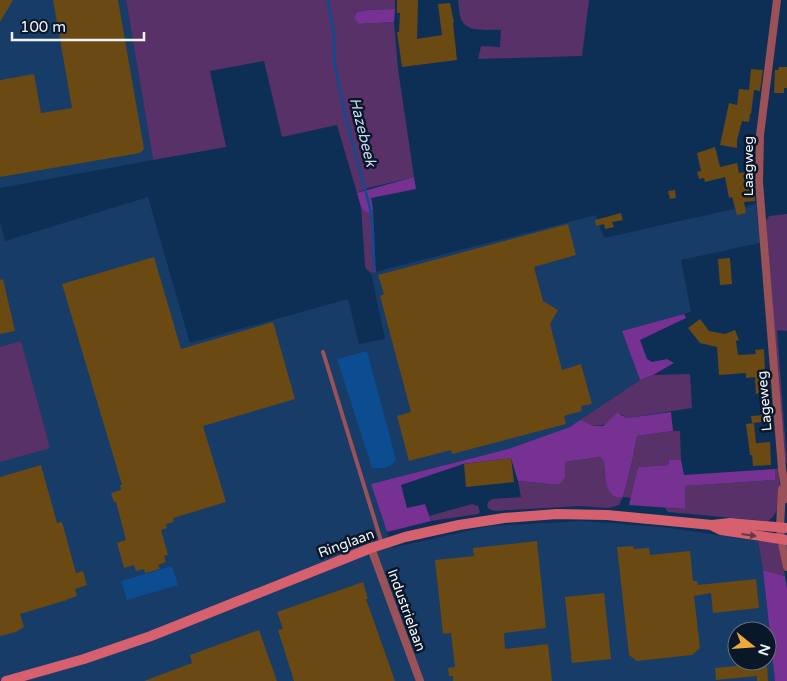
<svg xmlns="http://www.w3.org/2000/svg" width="787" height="681" font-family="'Varela Round',sans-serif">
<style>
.built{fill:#163c67;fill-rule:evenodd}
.green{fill:#573167}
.forest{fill:#763192}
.water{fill:#0c4c91}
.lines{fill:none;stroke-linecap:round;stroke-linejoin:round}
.stream{stroke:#0c4c91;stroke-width:2.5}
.building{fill:#6a4913}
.service{stroke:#9b5158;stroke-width:4}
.minor{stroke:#9b5158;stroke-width:8}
.secondary{stroke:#d7606e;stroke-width:10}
.oneway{fill:#663848}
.labels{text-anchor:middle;stroke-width:5;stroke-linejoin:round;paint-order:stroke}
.street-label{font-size:14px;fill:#f1f5fa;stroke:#091729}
.water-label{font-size:15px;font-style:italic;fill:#c7daf1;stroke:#091729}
</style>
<rect width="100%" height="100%" fill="#0d2f56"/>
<!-- built -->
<g class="built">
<polygon points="0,0 126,0 153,160 0,188"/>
<path d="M148,197L190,343L348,299L359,344L385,339L371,273L596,215L604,238L756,204L760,243L681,260L691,312L622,331L640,380L570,427L508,449L371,484L392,548L489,526L581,521L662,527L758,541L763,570L775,681H0V223L5,241ZM737,631H767V661H737Z"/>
</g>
<!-- green -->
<g class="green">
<polygon points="126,0 395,0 395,9 368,10 357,12 354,18 360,24 394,22 398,69 414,177 368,188 357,193 337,125 282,137 264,61 210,71 226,147 153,160"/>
<path d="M458,0H589L582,56L478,59L481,46L500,47L501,30C489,29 468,33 462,21C459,15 459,6 458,0Z"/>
<polygon points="361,207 365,212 370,212 373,209 376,272 371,273 366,269 365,265"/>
<polygon points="787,214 787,331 777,330 787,464 784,458 766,221 769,216"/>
<polygon points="21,341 50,448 0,462 0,347"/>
<path d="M690,374L692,408L627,418L621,414C604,425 599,431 580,420L640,380L653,375Z"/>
<polygon points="673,431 680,431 681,460 669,460 668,465 638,467 631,498 623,497 619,505 608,508 579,506 495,511 489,509 487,506 488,502 492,499 521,497 518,481 559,485 565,478 565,462 600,457 604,462 605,478 623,497 632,462 637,436"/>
<path d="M779,468C779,485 784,511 768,521L668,512L665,508L685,509V486L775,480V469Z"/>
<polygon points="472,504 478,506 480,512 478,514 431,521 429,516"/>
<polygon points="758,541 775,542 781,548 785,576 763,570"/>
</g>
<!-- forest -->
<g class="forest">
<polygon points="395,9 394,22 359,24 354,18 357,12 368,10"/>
<polygon points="414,177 416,189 371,198 373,209 370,212 365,212 361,207 357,193 360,192"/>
<polygon points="684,314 686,318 640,340 647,359 652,362 667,359 674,363 653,375 640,380 622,331"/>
<path d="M671,412L673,431L637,436L632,462L623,497C605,501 605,475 604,462L600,457L565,462V478L559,485L518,481L511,458L463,464L401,485L407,508L425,504L431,521L387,532L371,484L508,449L570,427L580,420L594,426H603L617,413L627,418Z"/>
<polygon points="669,460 681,460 684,475 775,469 775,480 685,486 685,509 629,505 638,467 668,465"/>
<polygon points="763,570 785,576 787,589 787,681 775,681"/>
</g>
<!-- water -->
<g class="water">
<path d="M367,351L396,460C390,468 381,469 372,468L337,359Z"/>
<polygon points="172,566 178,585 127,600 121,581"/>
</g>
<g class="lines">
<!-- stream -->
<polyline class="stream" points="328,0 333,29 335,67 346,119 369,204 372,221 374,270"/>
</g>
<!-- building -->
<g class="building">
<polygon points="0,0 13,0 0,22"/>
<polygon points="53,0 118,0 144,149 140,153 0,177 0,80 34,74 41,113 72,108"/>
<polygon points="397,0 418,0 417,39 442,35 438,4 450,3 454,23 453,23 457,60 402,67 397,32 399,32 400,13 397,13"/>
<polygon points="779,67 787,67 787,88 784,88 784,93 774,93 775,70 778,70"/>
<polygon points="751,69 763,70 760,91 754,90 751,114 750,114 749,122 742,121 737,140 737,148 720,145 729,103 737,105 739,89 749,90"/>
<polygon points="715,147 720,167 737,163 739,173 753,171 755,201 744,202 746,213 737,215 732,197 729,198 725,177 705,182 704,178 699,179 697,172 701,171 697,153"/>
<polygon points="675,190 676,198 670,199 668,191"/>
<polygon points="621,213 623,220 612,222 614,227 605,229 604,224 596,226 595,220"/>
<polygon points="568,224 576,255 534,267 543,301 558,310 550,324 562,370 581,364 592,404 581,406 582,411 564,416 566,424 452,454 451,450 409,461 397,416 411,412 380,296 384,294 378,275"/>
<polygon points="154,257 181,349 273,322 295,399 203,426 226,502 173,518 174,522 166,524 167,528 161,530 168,555 164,556 166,562 158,565 160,569 145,573 144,569 136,571 134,565 124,568 117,543 126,540 116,502 114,502 111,493 121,490 120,485 122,485 62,284"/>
<polygon points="730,258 732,284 720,285 718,259"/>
<polygon points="3,279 15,331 0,334 0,280"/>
<polygon points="700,319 709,331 725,334 735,330 739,340 736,341 738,355 756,354 755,350 764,349 766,393 756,394 755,377 746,378 746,373 719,375 717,347 700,343 688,328"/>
<polygon points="771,401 773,421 752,423 751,416 763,415 762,402"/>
<polygon points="754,423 756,443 770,442 771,465 753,466 752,455 750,455 746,424"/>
<polygon points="511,458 514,482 466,487 464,464"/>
<polygon points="41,465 57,523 62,522 76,573 83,571 87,585 75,589 77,596 68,599 67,600 20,614 24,627 16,632 0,636 0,477"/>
<polygon points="537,541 546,628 504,633 505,649 548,644 552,681 453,681 453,676 449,676 448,668 455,667 451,633 443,634 435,560 474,556 473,548"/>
<polygon points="633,546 634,549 649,548 650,555 690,551 693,581 697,581 698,585 756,579 759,608 713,613 711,593 694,596 700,648 692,655 637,661 629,655 617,547"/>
<polygon points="363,582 368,599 366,599 395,681 294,681 278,630 283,629 277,612"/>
<polygon points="604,593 611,659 572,663 565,597"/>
<polygon points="259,630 277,681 144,681 192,663 190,655"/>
<polygon points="767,663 768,681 757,681 757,676 716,680 715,668"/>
</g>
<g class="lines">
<!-- service -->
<polyline class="service" points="323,352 382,544"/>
<!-- minor -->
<g class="minor">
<polyline points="777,0 760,135 759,182 782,469 787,499"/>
<polyline points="782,489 780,527 781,539 787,567"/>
<polyline points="371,548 420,681"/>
</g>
<!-- secondary -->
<g class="secondary">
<polyline points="713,526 721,530 787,540"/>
<polyline points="6,681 84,659 151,636 371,548 405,537 459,525 504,518 557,514 607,515 712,525 730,523 787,528"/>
</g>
</g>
<!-- one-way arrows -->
<defs><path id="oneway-solid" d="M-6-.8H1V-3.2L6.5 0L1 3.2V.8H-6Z" transform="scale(1.25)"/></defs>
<use class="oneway" href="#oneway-solid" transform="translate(749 535) rotate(8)"/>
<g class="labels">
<!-- street labels -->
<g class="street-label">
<text transform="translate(748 166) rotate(-90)" y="5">Laagweg</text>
<text transform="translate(764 401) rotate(-95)" y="5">Lageweg</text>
<text transform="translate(346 543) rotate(-20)" y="5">Ringlaan</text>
<text transform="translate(407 610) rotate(70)" y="5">Industrielaan</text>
</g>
<!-- water labels -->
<g class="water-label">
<text transform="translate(363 132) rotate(76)" y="5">Hazebeek</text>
</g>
</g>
<!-- north arrow -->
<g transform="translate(752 646) rotate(107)"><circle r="24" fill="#091729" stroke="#66707d"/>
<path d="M0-4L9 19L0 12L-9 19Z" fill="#eda83b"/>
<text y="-8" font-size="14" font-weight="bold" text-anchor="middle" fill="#f1f5fa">N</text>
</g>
<!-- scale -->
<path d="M12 32v8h132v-8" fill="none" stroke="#f1f5fa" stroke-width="2.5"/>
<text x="20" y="32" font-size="15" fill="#f1f5fa" stroke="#091729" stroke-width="4" paint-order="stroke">100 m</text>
</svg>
